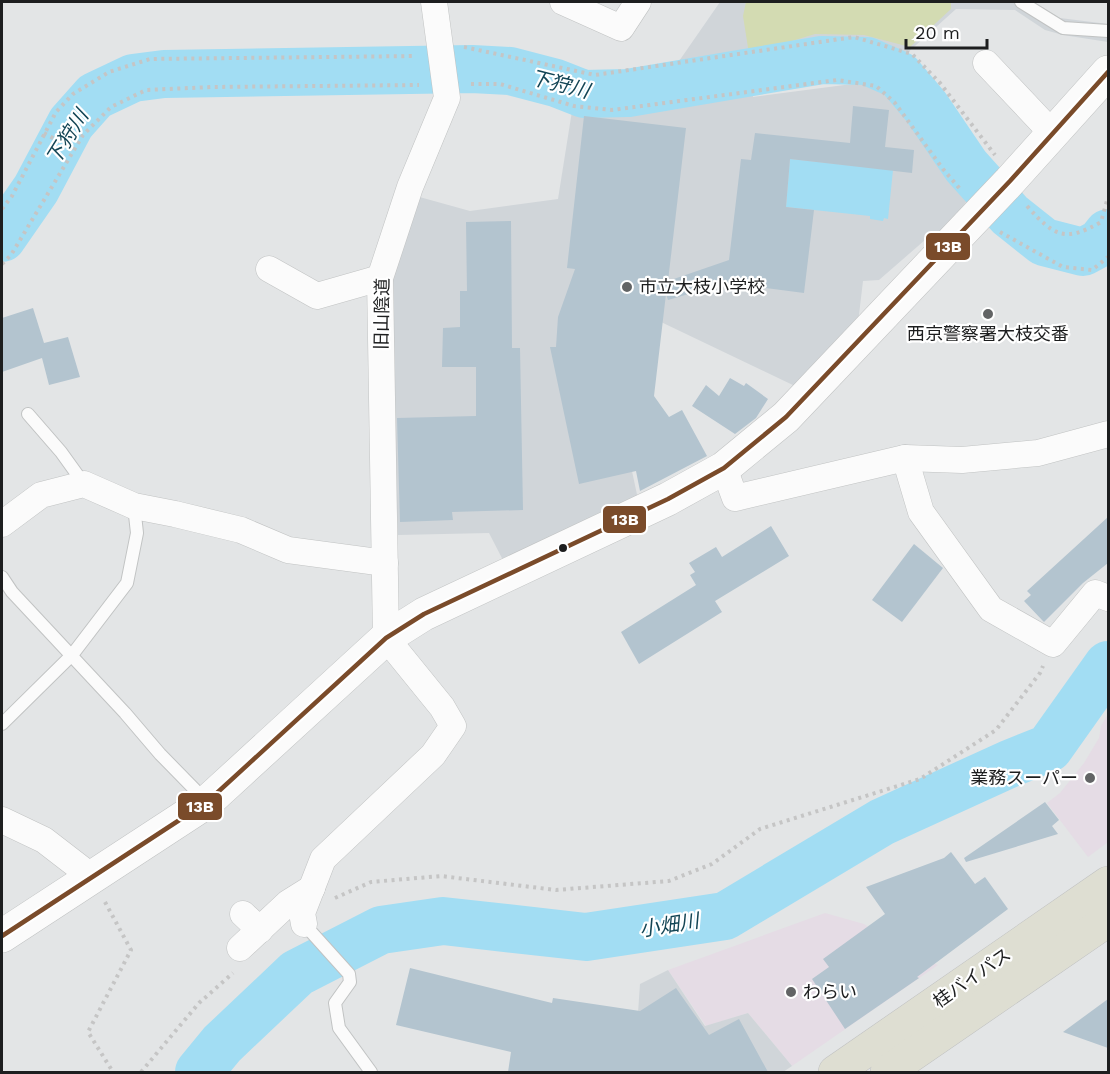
<svg xmlns="http://www.w3.org/2000/svg" width="1110" height="1074" font-family="'Work Sans','Noto Sans JP',sans-serif">
<style>
.commercial{fill:#e5dce5}
.built{fill:#d0d5d9}
.green{fill:#d3dbb2}
.water{fill:#a2ddf3}
.lines{fill:none;stroke-linecap:round;stroke-linejoin:round}
.river{stroke:#a2ddf3;stroke-width:48}
.building{fill:#b3c4cf}
.service-casing{stroke:#c1c3c3;stroke-width:14}
.minor-casing{stroke:#c1c3c3;stroke-width:27}
.secondary-casing{stroke:#c1c3c3;stroke-width:34}
.trunk-casing{stroke:#bfc0c1;stroke-width:34}
.path{stroke:#c5c5c5;stroke-width:4;stroke-dasharray:3 4.5;stroke-linecap:butt}
.service{stroke:#fbfbfb;stroke-width:12}
.minor{stroke:#fbfbfb;stroke-width:26}
.secondary{stroke:#fbfbfb;stroke-width:33}
.trunk{stroke:#deded2;stroke-width:33}
.bus-1-casing{stroke:#fff;stroke-width:9}
.bus-1{stroke:#7a4b2a;stroke-width:4.5}
.poi-dot{fill:#626465;stroke:#fff;stroke-width:2}
.bus-dot{fill:#1d1e1f;stroke:#fff;stroke-width:2}
.labels{text-anchor:middle;stroke-width:4.5;stroke-linejoin:round;paint-order:stroke}
.poi-label{font-size:18px;fill:#1d1e1f;stroke:#fff;text-anchor:start}
.street-label{font-size:18px;fill:#1d1e1f;stroke:#fff}
.water-label{font-size:20px;font-style:italic;fill:#134555;stroke:#fff}
.line-badge{stroke:#fff;stroke-width:2}
.badge-label{font-size:16px;text-anchor:middle;font-weight:bold;fill:#fff}
</style>
<rect width="100%" height="100%" fill="#e3e5e6"/>
<!-- commercial -->
<g class="commercial">
<polygon points="1108,714 1108,842 1088,857 1047,803 1060,793 1084,763 1099,738 1101,726"/>
<polygon points="825,913 864,924 907,952 938,965 792,1066 748,1013 706,1026 668,970"/>
</g>
<!-- built -->
<g class="built">
<polygon points="720,2 1034,2 1060,18 1108,24 1108,42 1063,35 1045,30 1015,10 956,9 905,55 863,39 814,38 748,58 753,97 852,84 878,84 924,110 956,181 969,198 945,230 925,240 879,280 863,281 858,323 797,387 638,311 613,382 639,504 505,564 489,533 398,535 389,301 392,266 416,196 470,211 558,199 572,111 711,102 705,63 677,64"/>
<polygon points="668,970 705,1026 748,1013 792,1066 783,1072 615,1072 621,1066 638,1013 640,984"/>
</g>
<!-- green -->
<polygon class="green" points="746,2 951,2 951,9 910,47 864,35 815,34 749,54 743,16"/>
<!-- water -->
<polygon class="water" points="790,159 893,170 888,219 884,218 883,221 870,219 870,216 786,207"/>
<g class="lines">
<!-- river -->
<g class="river">
<polyline points="2,238 36,189 71,123 95,96 133,78 164,74 472,69 510,71 556,83 584,94 628,93 822,60 867,61 899,75 926,107 966,166 1010,215 1044,242 1083,252 1100,243 1108,233"/>
<polyline points="199,1072 222,1044 297,973 381,930 443,921 586,937 725,916 882,822 1009,764 1049,748 1108,665"/>
</g>
</g>
<!-- building -->
<g class="building">
<polygon points="853,106 889,110 885,147 914,150 912,173 790,159 786,207 814,210 804,293 726,283 668,300 666,294 654,396 669,417 682,410 707,456 640,491 636,471 579,484 550,347 556,347 558,317 575,269 567,268 584,116 686,128 668,281 729,260 741,159 751,160 755,133 850,143"/>
<polygon points="511,221 512,348 520,348 523,510 452,512 453,520 400,522 397,418 476,416 476,367 442,367 443,328 460,327 460,291 467,291 466,222"/>
<polygon points="33,308 44,343 68,337 80,377 49,385 42,358 2,372 2,318"/>
<polygon points="730,378 744,386 746,383 768,399 756,418 735,434 692,406 706,385 719,396"/>
<polygon points="1108,517 1108,563 1083,583 1044,622 1042,620 1024,601 1031,595 1027,591"/>
<polygon points="771,526 789,556 715,601 722,612 639,664 621,632 696,585 690,575 695,572 689,563 716,547 722,557"/>
<polygon points="914,544 943,568 902,622 872,600"/>
<polygon points="1045,802 1059,820 1052,826 1058,834 966,862 964,858"/>
<polygon points="951,852 975,884 985,877 1008,909 917,977 919,978 845,1029 812,979 829,967 823,959 885,914 866,887 944,858"/>
<polygon points="410,968 552,1003 553,998 640,1011 676,988 709,1035 739,1019 768,1072 508,1072 511,1052 396,1025"/>
<polygon points="1108,999 1108,1048 1063,1032"/>
</g>
<g class="lines">
<!-- service casing -->
<g class="service-casing">
<g id="service">
<polyline points="1021,2 1063,28 1108,31"/>
<polyline points="28,414 61,452 84,484"/>
<polyline points="2,577 12,592 125,713 160,754 206,801"/>
<polyline points="2,724 72,655 127,583 137,533 134,506"/>
<polyline points="304,924 349,974 350,982 335,1003 339,1028 371,1072"/>
</g>
</g>
<!-- minor casing -->
<g class="minor-casing">
<g id="minor">
<polyline points="563,2 621,28 638,2"/>
<polyline points="986,63 1053,134"/>
<polyline points="269,269 317,296 380,278"/>
<polyline points="905,458 921,512 991,609 1053,644 1095,593 1108,598"/>
<polyline points="724,468 735,498 905,458 962,460 1038,453 1108,434"/>
<polyline points="2,524 41,495 84,484 134,506 175,514 241,530 288,550 385,563"/>
<polyline points="2,820 44,840 92,877"/>
<polyline points="243,914 260,930"/>
<polyline points="304,924 302,913 323,859 433,755 453,726 442,707 386,638 380,278 410,187 447,98 434,2"/>
<polyline points="240,948 288,903 312,888"/>
</g>
</g>
<!-- secondary casing -->
<g class="secondary-casing">
<polyline id="secondary" points="2,936 207,802 386,638 424,614 668,499 724,468 786,417 1010,181 1108,72"/>
</g>
<!-- trunk casing -->
<g class="trunk-casing">
<g id="trunk">
<polyline points="835,1072 1108,883"/>
<polyline points="887,1072 1108,920"/>
</g>
</g>
<!-- path -->
<g class="path">
<polyline points="464,47 595,75 854,37 912,54 940,83 995,155"/>
<polyline points="471,84 500,84 574,106 612,110 837,80 876,86 895,103 943,169 960,189"/>
<polyline points="44,133 74,150"/>
<path d="M1027,206C1054,236 1064,243 1101,222L1108,197"/>
<polyline points="2,209 12,196 56,112 73,94 109,72 150,59 416,56"/>
<polyline points="1000,232 1063,267 1092,270 1108,257"/>
<polyline points="2,264 11,255 83,135 111,107 146,90 212,87 419,85"/>
<polyline points="335,898 371,882 441,876 556,890 669,881 712,864 760,829 920,779 996,730 1040,673 1043,666"/>
<polyline points="105,902 131,950 88,1032 113,1072"/>
<polyline points="141,1072 199,1003 233,973"/>
</g>
<!-- service -->
<use href="#service" class="service"/>
<!-- minor -->
<use href="#minor" class="minor"/>
<!-- secondary -->
<use href="#secondary" class="secondary"/>
<!-- trunk -->
<use href="#trunk" class="trunk"/>
<!-- bus-1 casing -->
<g class="bus-1-casing">
<polyline id="bus-1" points="2,936 207,802 386,638 424,614 668,499 724,468 786,417 1010,181 1108,72"/>
</g>
<!-- bus-1 -->
<use href="#bus-1" class="bus-1"/>
</g>
<!-- markers -->
<g class="poi-dot">
<circle cx="627" cy="287" r="6"/>
<circle cx="988" cy="314" r="6"/>
<circle cx="1090" cy="778" r="6"/>
<circle cx="791" cy="992" r="6"/>
</g>
<circle class="bus-dot" cx="563" cy="548" r="5"/>
<g class="labels">
<!-- poi labels -->
<g class="poi-label">
<text x="639" y="293">市立大枝小学校</text>
<text x="988" y="340" text-anchor="middle">西京警察署大枝交番</text>
<text x="1078" y="784" text-anchor="end">業務スーパー</text>
<text x="803" y="998">わらい</text>
</g>
<!-- street labels -->
<g class="street-label">
<text transform="translate(382 314) rotate(-89)" y="6">旧山陰道</text>
<text transform="translate(972 978) rotate(-35)" y="6">桂バイパス</text>
</g>
<!-- water labels -->
<g class="water-label">
<text transform="translate(560 84) rotate(14)" y="7">下狩川</text>
<text transform="translate(67 137) rotate(-58)" y="7">下狩川</text>
<text transform="translate(669 925) rotate(-9)" y="7">小畑川</text>
</g>
</g>
<g class="line-badge">
<rect x="925" y="232" width="46" height="29" rx="6" fill="#7a4b2a"/>
<rect x="602" y="505" width="45" height="29" rx="6" fill="#7a4b2a"/>
<rect x="177" y="792" width="46" height="29" rx="6" fill="#7a4b2a"/>
</g>
<g class="badge-label">
<text x="948" y="252">13B</text>
<text x="625" y="525">13B</text>
<text x="200" y="812">13B</text>
</g>
<!-- border -->
<rect width="1110" height="1074" fill="none" stroke="#1d1e1f" stroke-width="6"/>
<!-- scale -->
<path d="M906 39v9h81v-9" fill="none" stroke="#1d1e1f" stroke-width="3"/>
<text x="915" y="39" font-size="18" fill="#1d1e1f" stroke="#ffffff" stroke-width="4.5" paint-order="stroke">20 m</text>
</svg>
